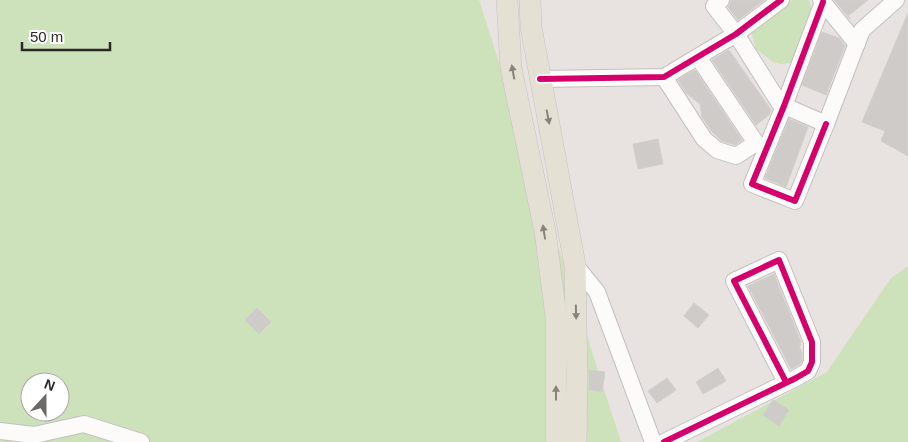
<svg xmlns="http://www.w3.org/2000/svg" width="908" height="442" font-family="Helvetica,sans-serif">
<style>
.green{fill:#cde1ba;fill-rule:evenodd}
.building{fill:#cecbc9;stroke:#d2cfcc}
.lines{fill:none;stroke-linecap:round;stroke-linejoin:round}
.minor-casing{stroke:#c2c0c1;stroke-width:18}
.major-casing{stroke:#c4c2c1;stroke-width:22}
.minor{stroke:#fcfbfa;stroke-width:16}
.major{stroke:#e5e0d4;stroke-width:21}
.cycleway-casing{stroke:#fff;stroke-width:9}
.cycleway{stroke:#d6006c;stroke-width:6}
.oneway{fill:#87847e}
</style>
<rect width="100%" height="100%" fill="#e8e3e0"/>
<!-- green -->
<g class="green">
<path d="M0,0H479L621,442H0ZM30,382H60V412H30Z"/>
<polygon points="792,0 809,0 813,13 793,61 789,63 781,64 773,62 756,49 751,31"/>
<polygon points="908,266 908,442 697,442 827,372 891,278"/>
</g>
<!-- building -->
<g class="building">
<polygon points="731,0 764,0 738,20 728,7 730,4"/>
<polygon points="834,0 868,0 848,16 850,18 850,19"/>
<polygon points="908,13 908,156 881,141 885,131 862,122"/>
<polygon points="822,32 839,38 845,46 826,95 802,85"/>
<polygon points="729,50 771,110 769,115 756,125 712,60"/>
<polygon points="695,70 742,140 735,145 722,141 712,132 702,117 700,104 686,93 678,80"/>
<polygon points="789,119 808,127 786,187 765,178"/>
<polygon points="658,139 663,164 638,169 633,144"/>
<polygon points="774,274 801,342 800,343 801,345 799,346 802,353 802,360 800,364 791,369 748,286"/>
<polygon points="694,303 709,315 698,328 684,316"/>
<polygon points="257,308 271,322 259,334 245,320"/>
<polygon points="718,368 726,381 703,394 696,382"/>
<polygon points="589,370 605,372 602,392 589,390"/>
<polygon points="667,378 676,390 657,403 648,391"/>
<polygon points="774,400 789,410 779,426 763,415 772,401"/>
</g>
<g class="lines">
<!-- minor casing -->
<g class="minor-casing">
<g id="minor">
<polyline points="721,0 714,6 736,34 780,104 826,124 862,30 896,0"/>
<polyline points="821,0 857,44"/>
<polyline points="823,2 784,106 752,184 795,201 826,124"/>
<polyline points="664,77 704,139 717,150 736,156 756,143 698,57"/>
<polyline points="540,79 664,77 736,34 781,0"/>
<polyline points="575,265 597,292 653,442"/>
<polyline points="0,431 34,435 84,424 141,442"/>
<polyline points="664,442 796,378 808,371 812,362 812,342 779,260 734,281 786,382"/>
</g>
</g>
<!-- major casing -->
<g class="major-casing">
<g id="major">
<polyline points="507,0 511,68 545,231 556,316 556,442"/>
<polyline points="530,0 531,27 575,265 577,378 576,442"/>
</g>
</g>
<!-- minor -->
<use href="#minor" class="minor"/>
<!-- major -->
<use href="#major" class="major"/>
<!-- cycleway casing -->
<g class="cycleway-casing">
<g id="cycleway">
<polyline points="823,2 784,106 752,184 795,201 826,124"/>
<polyline points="540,79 664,77 736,34 781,0"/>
<polyline points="664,442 796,378 808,371 812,362 812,342 779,260 734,281 786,382"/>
</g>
</g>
<!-- cycleway -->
<use href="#cycleway" class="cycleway"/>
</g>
<!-- one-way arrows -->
<defs><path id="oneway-solid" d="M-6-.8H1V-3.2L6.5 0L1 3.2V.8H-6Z" transform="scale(1.25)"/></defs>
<g class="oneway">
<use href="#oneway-solid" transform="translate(513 72) rotate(-100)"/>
<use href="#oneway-solid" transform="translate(548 117) rotate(79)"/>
<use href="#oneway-solid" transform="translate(544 232) rotate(-99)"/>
<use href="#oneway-solid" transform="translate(576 312) rotate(89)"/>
<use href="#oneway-solid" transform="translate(556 393) rotate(-90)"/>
</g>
<!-- north arrow -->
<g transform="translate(45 397) rotate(21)"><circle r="24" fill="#ffffff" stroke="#a9a9a9"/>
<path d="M0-4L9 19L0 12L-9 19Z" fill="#6c6a69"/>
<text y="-8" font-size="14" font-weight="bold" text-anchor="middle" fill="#292929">N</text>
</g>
<!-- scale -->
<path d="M22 42v8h88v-8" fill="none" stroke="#292929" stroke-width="2.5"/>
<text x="30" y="42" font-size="15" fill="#292929" stroke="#ffffff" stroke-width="4" paint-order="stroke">50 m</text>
</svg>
